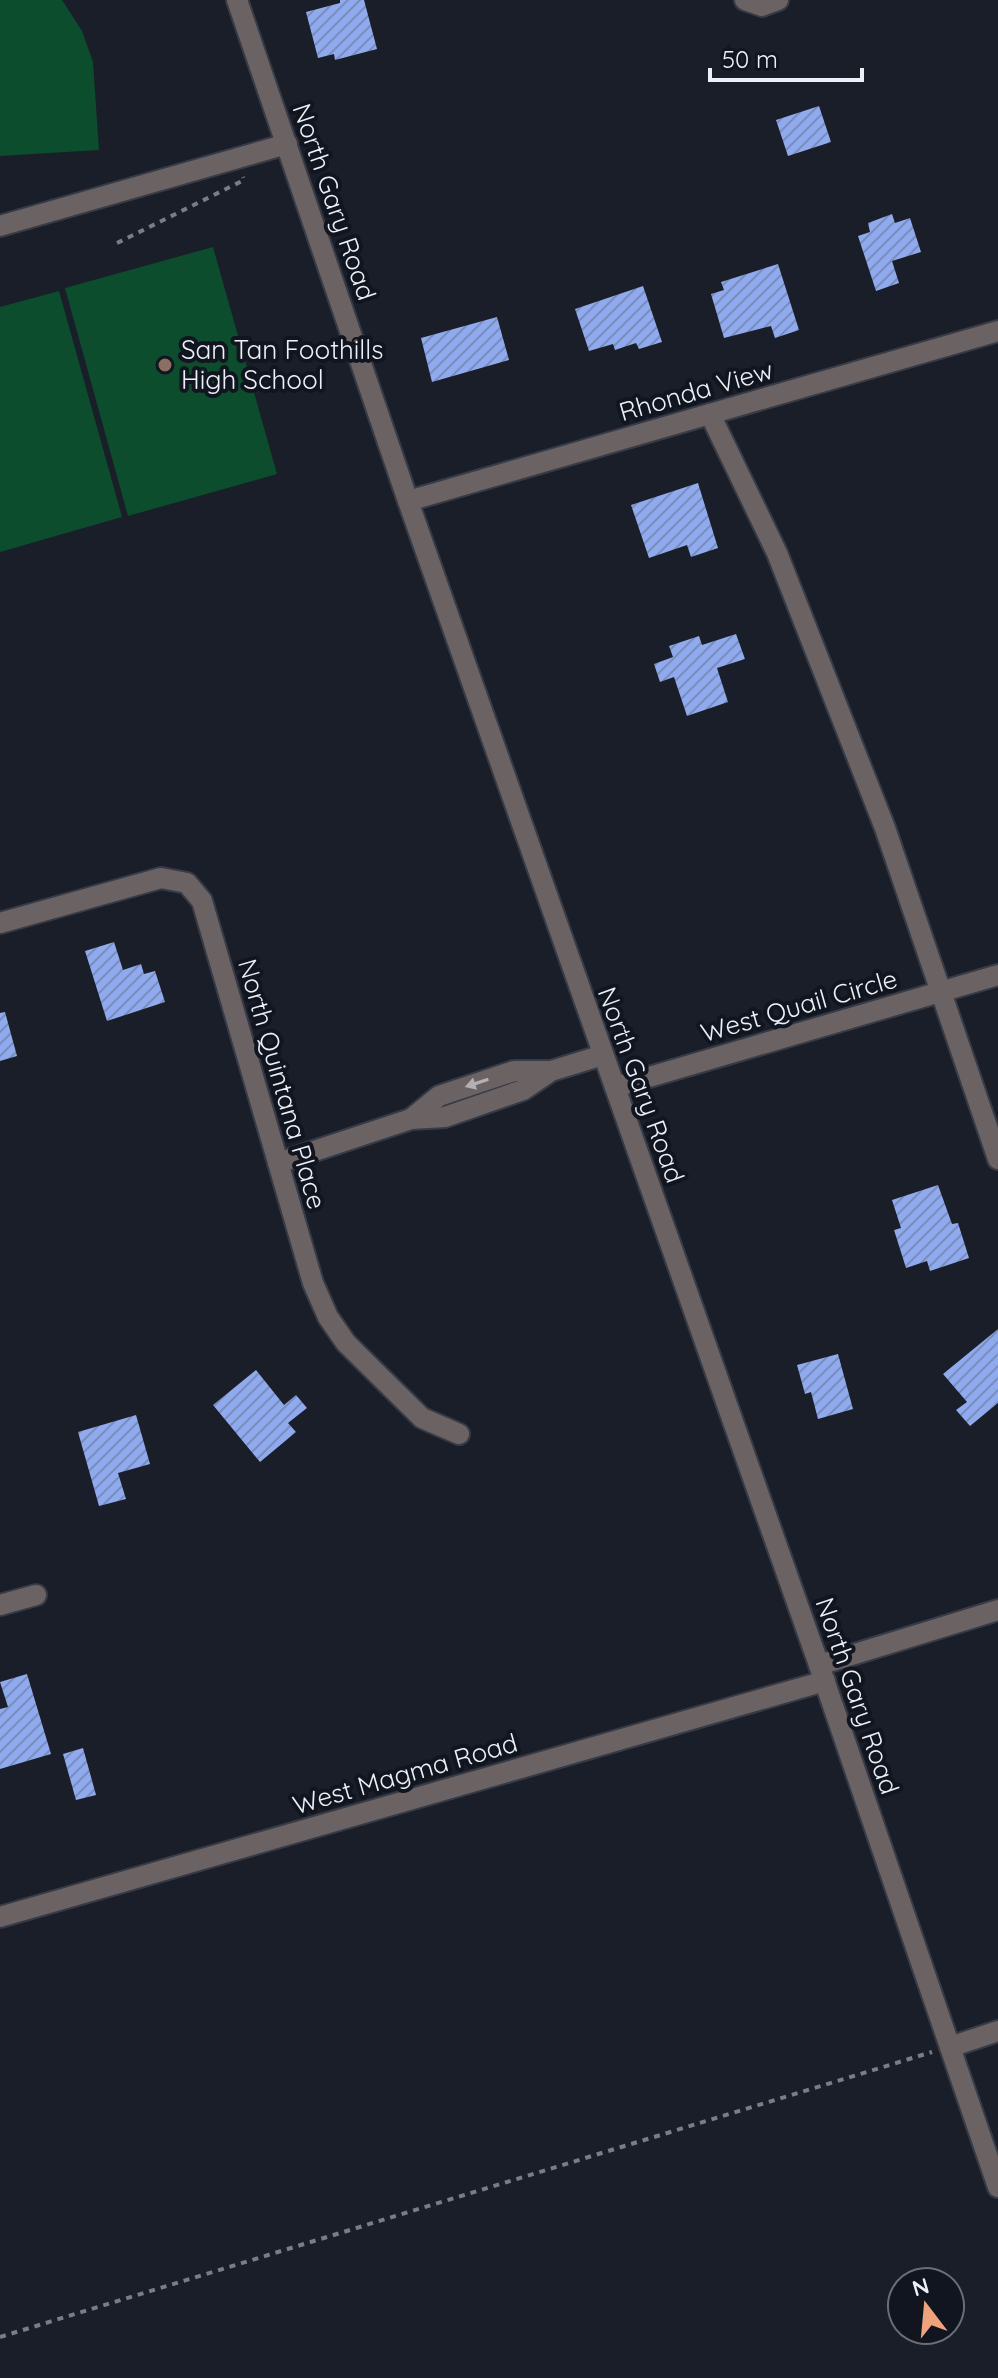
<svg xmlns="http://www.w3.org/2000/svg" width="998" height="2378" font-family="Quicksand,sans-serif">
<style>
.green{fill:#0b4d2d}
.building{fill:url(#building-hatch)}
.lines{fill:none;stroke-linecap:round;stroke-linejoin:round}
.minor-casing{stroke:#373b46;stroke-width:24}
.path{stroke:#797d86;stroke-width:4;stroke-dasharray:6 6;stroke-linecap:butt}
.minor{stroke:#6a6263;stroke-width:20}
.oneway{fill:#b2b0b4}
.education-dot{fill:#8d6e63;stroke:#11151f;stroke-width:3}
.labels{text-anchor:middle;stroke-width:8;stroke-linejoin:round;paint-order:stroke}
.street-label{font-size:26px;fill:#ecf0f7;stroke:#11151f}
.poi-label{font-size:26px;fill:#ecf0f7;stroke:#11151f;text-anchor:start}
</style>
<defs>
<pattern id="building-hatch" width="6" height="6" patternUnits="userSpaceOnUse" patternTransform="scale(2)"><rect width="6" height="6" fill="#8faaef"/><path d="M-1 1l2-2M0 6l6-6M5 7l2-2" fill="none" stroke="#798dbe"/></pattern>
</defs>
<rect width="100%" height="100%" fill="#1a1e29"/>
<!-- green -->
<g class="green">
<polygon points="0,0 62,0 82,31 93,62 99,150 0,156"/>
<polygon points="213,247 277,474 128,516 65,288"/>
<polygon points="59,291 122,517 0,552 0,307"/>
</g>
<!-- building -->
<g class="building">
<polygon points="340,0 364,0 377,49 335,60 334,54 318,58 306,12 340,3"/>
<polygon points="819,106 831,142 788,156 776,120"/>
<polygon points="892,214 895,223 910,218 921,252 892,261 899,283 876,291 858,236 870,232 868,223"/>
<polygon points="778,264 799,330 775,338 771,326 724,338 711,294 724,290 721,282"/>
<polygon points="643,286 662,342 639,349 636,343 615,350 613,344 589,351 575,309"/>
<polygon points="497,317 509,360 432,382 421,338"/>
<polygon points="698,483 718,548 691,557 687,545 649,558 631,505"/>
<polygon points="736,634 745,659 717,668 728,702 687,716 674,677 660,682 654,664 673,657 669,646 699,636 702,645"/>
<polygon points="114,942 123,970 141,964 144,974 155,971 165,1002 107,1021 85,951"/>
<polygon points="5,1012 17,1056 0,1061 0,1013"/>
<polygon points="938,1185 952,1224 958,1223 969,1258 930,1271 927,1261 906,1268 894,1230 901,1228 892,1200"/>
<polygon points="998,1329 998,1403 970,1426 956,1410 967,1402 943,1374"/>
<polygon points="838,1354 853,1409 818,1419 811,1392 805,1394 797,1365"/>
<polygon points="256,1370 284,1405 296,1395 307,1408 288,1423 296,1432 260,1462 213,1405"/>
<polygon points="136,1415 150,1464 118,1473 126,1499 99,1506 78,1432"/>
<polygon points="27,1674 51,1754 0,1769 0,1709 8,1707 0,1682"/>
<polygon points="83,1748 96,1795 76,1800 63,1754"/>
</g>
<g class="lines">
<!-- minor casing -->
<g class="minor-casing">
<g id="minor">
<polyline points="237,0 408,501 819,1665 998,2187"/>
<polyline points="745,0 762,6 778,0"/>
<polyline points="0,226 287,144"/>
<polyline points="710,414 777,553 885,828 998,1159"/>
<polyline points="408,501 998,331"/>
<polyline points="0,923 161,878 187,883 202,901 313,1283 328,1317 346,1343 422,1418 459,1434"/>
<polyline points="615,1087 998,975"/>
<polyline points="411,1119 439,1096 514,1071 550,1071"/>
<polyline points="278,1163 411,1119 445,1117 523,1090 551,1071 603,1055"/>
<polyline points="0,1605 36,1595"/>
<polyline points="819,1665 998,1610"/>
<polyline points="0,1917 825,1681"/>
<polyline points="950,2047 998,2031"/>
</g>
</g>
<!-- path -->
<g class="path">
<polyline points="117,243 244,180 243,177"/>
<polyline points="0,2337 932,2052"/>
</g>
<!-- minor -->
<use href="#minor" class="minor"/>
</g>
<!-- one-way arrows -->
<defs><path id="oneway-solid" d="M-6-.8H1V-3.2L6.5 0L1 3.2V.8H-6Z" transform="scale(2)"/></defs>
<use class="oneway" href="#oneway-solid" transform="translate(477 1083) rotate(162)"/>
<!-- markers -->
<circle class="education-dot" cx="165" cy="365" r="8"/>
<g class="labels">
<!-- street labels -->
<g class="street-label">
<text transform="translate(334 202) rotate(71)" y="9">North Gary Road</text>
<text transform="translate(696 391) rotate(-16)" y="9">Rhonda View</text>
<text transform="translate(799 1006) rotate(-16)" y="9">West Quail Circle</text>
<text transform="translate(282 1084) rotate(74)" y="9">North Quintana Place</text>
<text transform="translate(641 1085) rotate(70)" y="9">North Gary Road</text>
<text transform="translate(857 1696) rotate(71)" y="9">North Gary Road</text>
<text transform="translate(405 1774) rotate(-16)" y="9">West Magma Road</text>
</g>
<!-- poi labels -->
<g class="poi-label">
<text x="181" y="359">San Tan Foothills<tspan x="181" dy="30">High School</tspan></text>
</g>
</g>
<!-- north arrow -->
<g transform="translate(926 2306) rotate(344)"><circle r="38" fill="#11151f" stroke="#696d75" stroke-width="2"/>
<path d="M0-6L14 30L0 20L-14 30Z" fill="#f0a27a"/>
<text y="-12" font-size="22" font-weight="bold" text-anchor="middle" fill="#ecf0f7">N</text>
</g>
<!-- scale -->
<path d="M710 68v12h152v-12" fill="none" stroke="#ecf0f7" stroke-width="4"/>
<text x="722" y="68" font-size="24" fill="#ecf0f7" stroke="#11151f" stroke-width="6" paint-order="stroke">50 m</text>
</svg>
